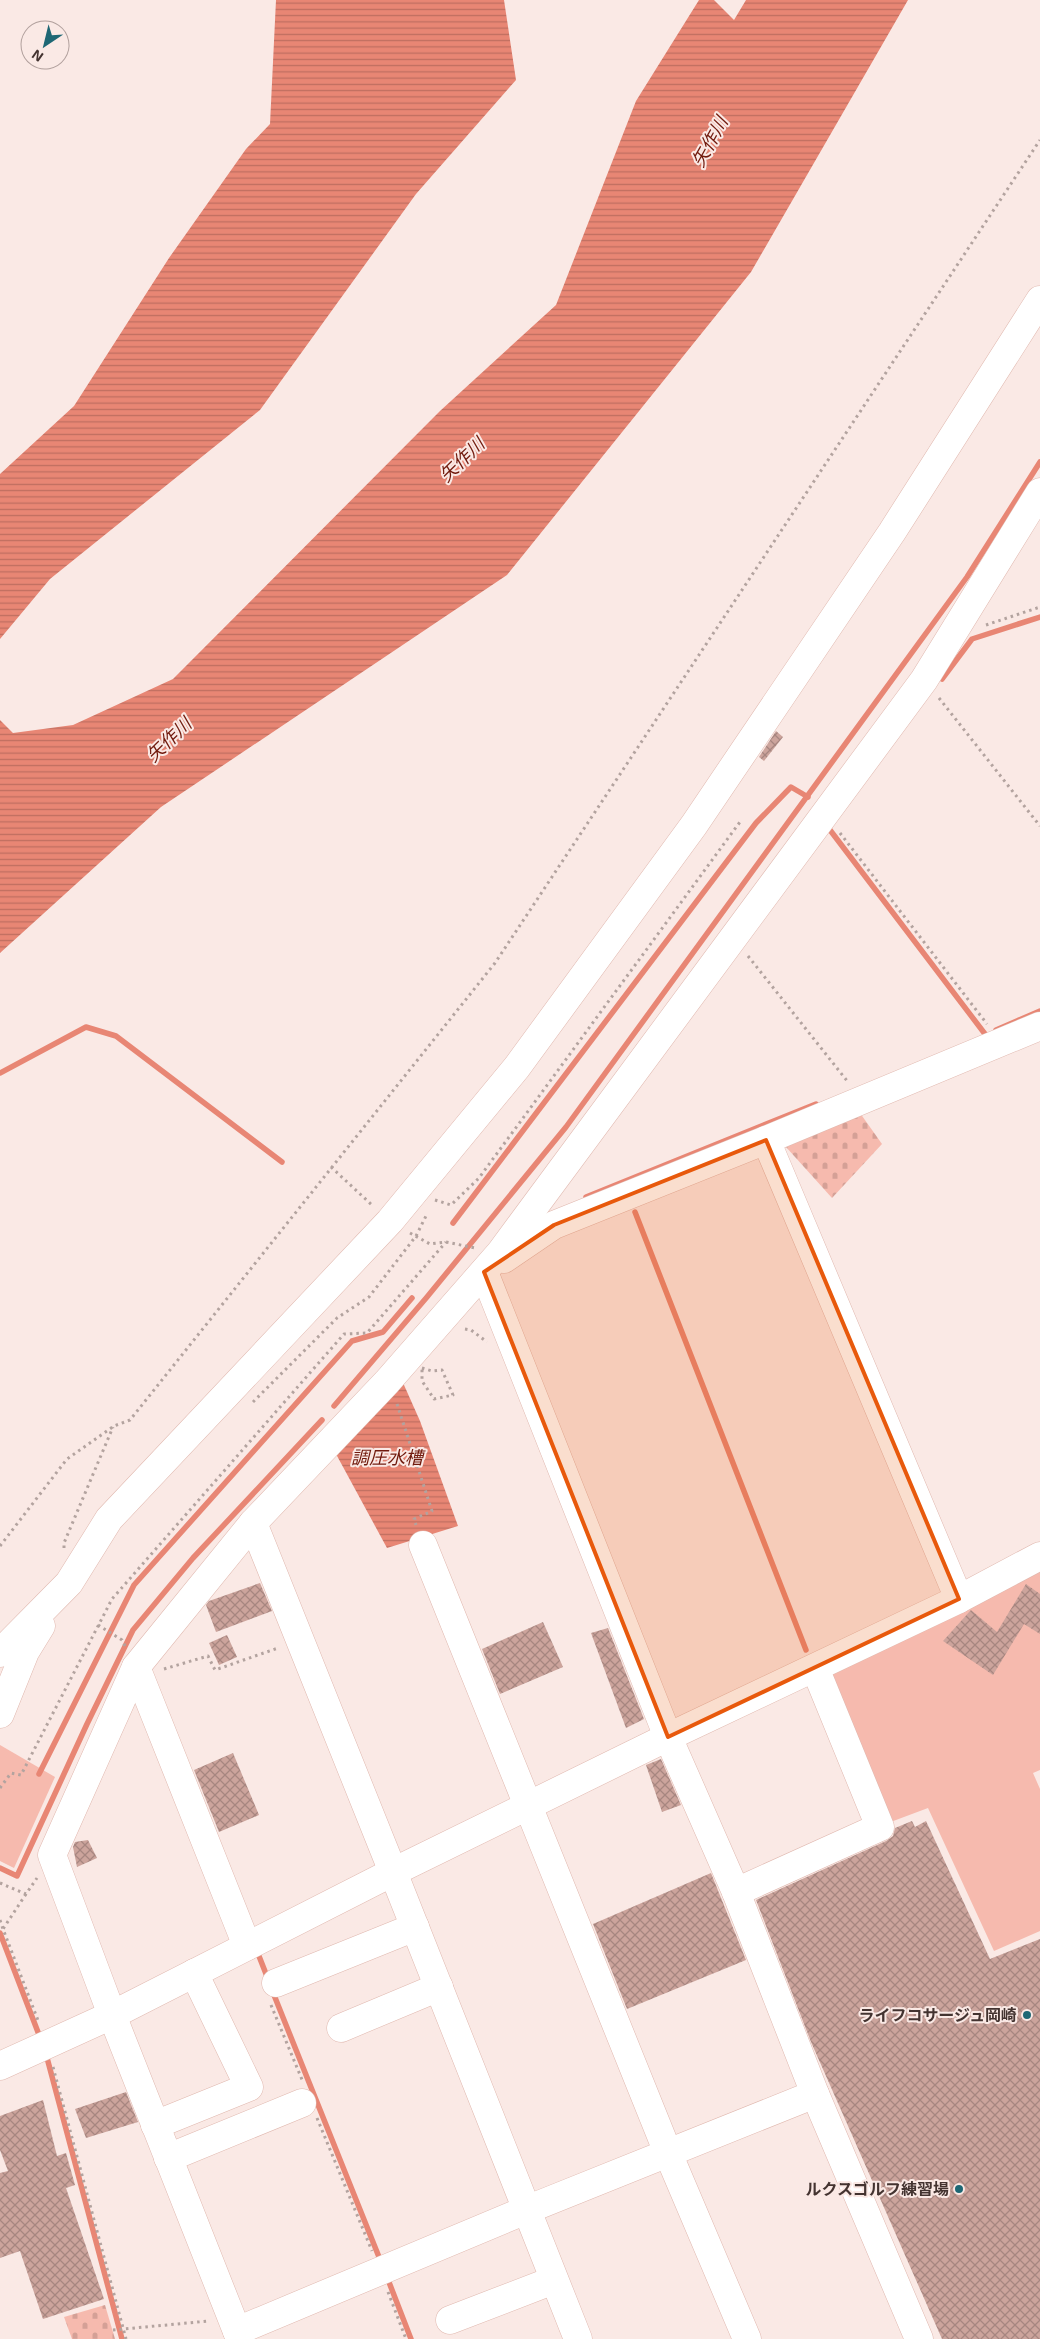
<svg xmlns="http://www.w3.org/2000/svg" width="1040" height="2339" font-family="'Exo 2','Noto Sans JP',sans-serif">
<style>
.green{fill:#f6baae}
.cemetery{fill:url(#cemetery-stones)}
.water{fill:url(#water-rules)}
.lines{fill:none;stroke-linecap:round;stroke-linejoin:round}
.stream{stroke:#e88674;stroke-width:5.5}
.building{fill:url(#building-cross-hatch)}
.minor-casing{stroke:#e0b8af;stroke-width:29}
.path{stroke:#b3a39f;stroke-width:3;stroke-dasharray:2.5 4;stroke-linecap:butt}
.minor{stroke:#fff;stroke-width:28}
.marked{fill:#e8590c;fill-opacity:0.2;stroke:#e8590c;stroke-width:4;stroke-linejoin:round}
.poi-dot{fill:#1e6774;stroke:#fae9e5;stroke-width:2}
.labels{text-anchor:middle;stroke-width:4;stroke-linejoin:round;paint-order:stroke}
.poi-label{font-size:16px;font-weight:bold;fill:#433330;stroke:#fae9e5;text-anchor:end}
.water-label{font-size:18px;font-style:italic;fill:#711a0d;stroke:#fae9e5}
</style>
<defs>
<pattern id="cemetery-stones" width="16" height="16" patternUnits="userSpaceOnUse" patternTransform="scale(1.25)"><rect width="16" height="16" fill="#f6baae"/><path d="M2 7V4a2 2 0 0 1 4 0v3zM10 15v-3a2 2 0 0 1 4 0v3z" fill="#d4a096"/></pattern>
<pattern id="water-rules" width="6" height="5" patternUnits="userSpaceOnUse" patternTransform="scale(1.25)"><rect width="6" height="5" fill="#e88674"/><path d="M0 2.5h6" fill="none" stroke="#be6e60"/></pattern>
<pattern id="building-cross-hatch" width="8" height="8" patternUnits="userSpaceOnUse" patternTransform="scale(1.25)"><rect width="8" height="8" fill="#cca49c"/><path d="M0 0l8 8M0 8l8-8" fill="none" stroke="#a78680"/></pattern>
</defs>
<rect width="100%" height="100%" fill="#fae9e5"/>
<!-- green -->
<g class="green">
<polygon points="1040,1570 1040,1770 1033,1773 1040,1789 1040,1931 994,1951 928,1808 888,1823 827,1672"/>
<polygon points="0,1745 55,1777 14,1868 0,1861"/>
</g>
<!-- cemetery -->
<g class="cemetery">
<polygon points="860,1113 882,1144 832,1198 786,1147"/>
<polygon points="105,2305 115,2339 72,2339 64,2317"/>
</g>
<!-- water -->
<g class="water">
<polygon points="276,0 504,0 516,80 416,194 260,410 50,579 0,639 0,474 74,406 169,258 246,149 270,124"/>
<polygon points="699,0 714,0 734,20 746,0 908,0 751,272 507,575 161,807 0,953 0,720 13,733 73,725 173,679 440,411 556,305 636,101"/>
<polygon points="400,1376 420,1421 458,1526 387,1548 336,1454"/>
</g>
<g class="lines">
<!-- stream -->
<g class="stream">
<polyline points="942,679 972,639 1040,617"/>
<polyline points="830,830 985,1034"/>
<polyline points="996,1030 1040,1011"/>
<polyline points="0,1073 86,1027 116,1036 282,1162"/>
<polyline points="586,1197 816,1104"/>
<polyline points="635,1212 806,1650"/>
<polyline points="453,1223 756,823 791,787 808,797"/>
<polyline points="334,1406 427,1297 566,1127 967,577 1040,462"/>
<polyline points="39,1774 134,1585 352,1341 383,1332 412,1298"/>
<polyline points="0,1868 17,1876 87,1724 133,1630 193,1558 322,1420"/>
<polyline points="0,1933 41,2040"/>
<polyline points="257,1951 268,1979"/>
<polyline points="272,1990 381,2262"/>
<polyline points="46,2054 122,2339"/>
<polyline points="387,2277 411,2339"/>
</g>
</g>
<!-- building -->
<g class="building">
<polygon points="776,731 783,737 764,761 759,757"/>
<polygon points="260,1583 272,1611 216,1632 206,1605 209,1601"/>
<polygon points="1026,1584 1040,1594 1040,1634 1024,1624 993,1675 943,1641 971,1610 997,1632"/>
<polygon points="543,1622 563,1667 500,1694 482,1649"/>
<polygon points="608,1628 644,1719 626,1728 591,1633"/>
<polygon points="227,1635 237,1657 219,1665 209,1643"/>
<polygon points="233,1753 259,1815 219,1832 194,1770"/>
<polygon points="661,1759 681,1805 662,1812 646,1765"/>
<polygon points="912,1821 915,1827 926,1821 990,1959 1040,1939 1040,2339 942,2339 811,2042 756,1900 886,1841 893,1836 895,1828"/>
<polygon points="88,1840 97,1858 77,1867 73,1847 75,1842"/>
<polygon points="711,1873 746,1960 627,2009 593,1924"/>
<polygon points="126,2092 138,2122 86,2138 75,2109"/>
<polygon points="43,2100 57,2156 66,2153 75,2185 66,2188 104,2299 43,2319 20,2251 0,2258 0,2173 8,2171 0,2150 0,2116"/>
</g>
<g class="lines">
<!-- minor casing -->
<g class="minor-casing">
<g id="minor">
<polyline points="766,1140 959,1599"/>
<polyline points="504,1259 554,1225 766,1140 1040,1026"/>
<polyline points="484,1272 668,1737 736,1892 815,2094 919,2339"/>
<polyline points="253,1523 393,1872 578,2339"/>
<polyline points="423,1545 668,2153 747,2339"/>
<polyline points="0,1653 69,1583 109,1519 390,1221 517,1067 694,825 892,532 1040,300"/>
<polyline points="136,1667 247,1946"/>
<polyline points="0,1714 25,1652 41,1626"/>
<polyline points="736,1892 880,1827 815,1668"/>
<polyline points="276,1983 415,1927"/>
<polyline points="341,2028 439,1987"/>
<polyline points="0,2066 112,2015 393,1872 668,1737 959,1599 1040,1556"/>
<polyline points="155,2125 249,2087 194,1973"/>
<polyline points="168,2158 302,2103"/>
<polyline points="450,2320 554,2280"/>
<polyline points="237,2331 526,2210 815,2094"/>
<polyline points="240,2339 112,2015 52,1855 136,1667 253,1523 387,1382 500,1253 924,680 1040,492"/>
</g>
</g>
<!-- path -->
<g class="path">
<polyline points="986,625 1040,607"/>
<polyline points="939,698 1040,826"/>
<polyline points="840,833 987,1024"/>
<polyline points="748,956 848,1082"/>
<polyline points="331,1167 373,1206"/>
<polyline points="435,1200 451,1205 479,1178 740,822"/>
<polyline points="410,1233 430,1244 446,1242 475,1248"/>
<polyline points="465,1329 471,1330 487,1342"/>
<polygon points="422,1368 432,1371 442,1370 453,1395 434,1399 422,1381"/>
<polyline points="253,1402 337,1318 369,1297 416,1236 426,1216"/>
<polyline points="397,1404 432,1511 414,1519 416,1525"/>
<polyline points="0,1546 67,1459 114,1426 130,1420 495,963 1040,140"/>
<polyline points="64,1548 64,1543 113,1427"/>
<polyline points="98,1625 122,1640 125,1646"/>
<polyline points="164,1669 208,1656 215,1670 278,1648"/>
<polyline points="0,1788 11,1773 21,1775 112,1599 344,1334 367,1333 446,1242"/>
<polyline points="0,1883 26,1894 37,1878"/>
<polyline points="26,1894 3,1929 39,2023"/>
<polyline points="0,1920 3,1929"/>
<polyline points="271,2005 303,2082"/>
<polyline points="53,2067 126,2339"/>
<polyline points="317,2118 372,2251"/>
<polyline points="388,2292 406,2339"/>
<polyline points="113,2330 209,2321"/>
</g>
<!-- minor -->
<use href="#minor" class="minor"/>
</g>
<!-- marked area -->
<path class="marked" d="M766,1140L959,1599L668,1737L484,1272L554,1225Z"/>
<!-- markers -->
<g class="poi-dot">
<circle cx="1027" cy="2015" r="5"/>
<circle cx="959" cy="2189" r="5"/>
</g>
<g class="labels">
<!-- poi labels -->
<g class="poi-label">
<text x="1017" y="2021">ライフコサージュ岡崎</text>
<text x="949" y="2195">ルクスゴルフ練習場</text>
</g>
<!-- water labels -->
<g class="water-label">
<text transform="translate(710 142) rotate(-61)" y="6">矢作川</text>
<text transform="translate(462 460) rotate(-44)" y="6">矢作川</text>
<text transform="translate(169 740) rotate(-44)" y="6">矢作川</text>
<text x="387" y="1464">調圧水槽</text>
</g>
</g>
<!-- north arrow -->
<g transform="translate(45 45) rotate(215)"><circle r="24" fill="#fae9e5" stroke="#b1a09d"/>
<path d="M0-4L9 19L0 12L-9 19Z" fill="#1e6774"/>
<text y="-8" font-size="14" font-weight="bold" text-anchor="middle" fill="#433330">N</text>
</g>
</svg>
